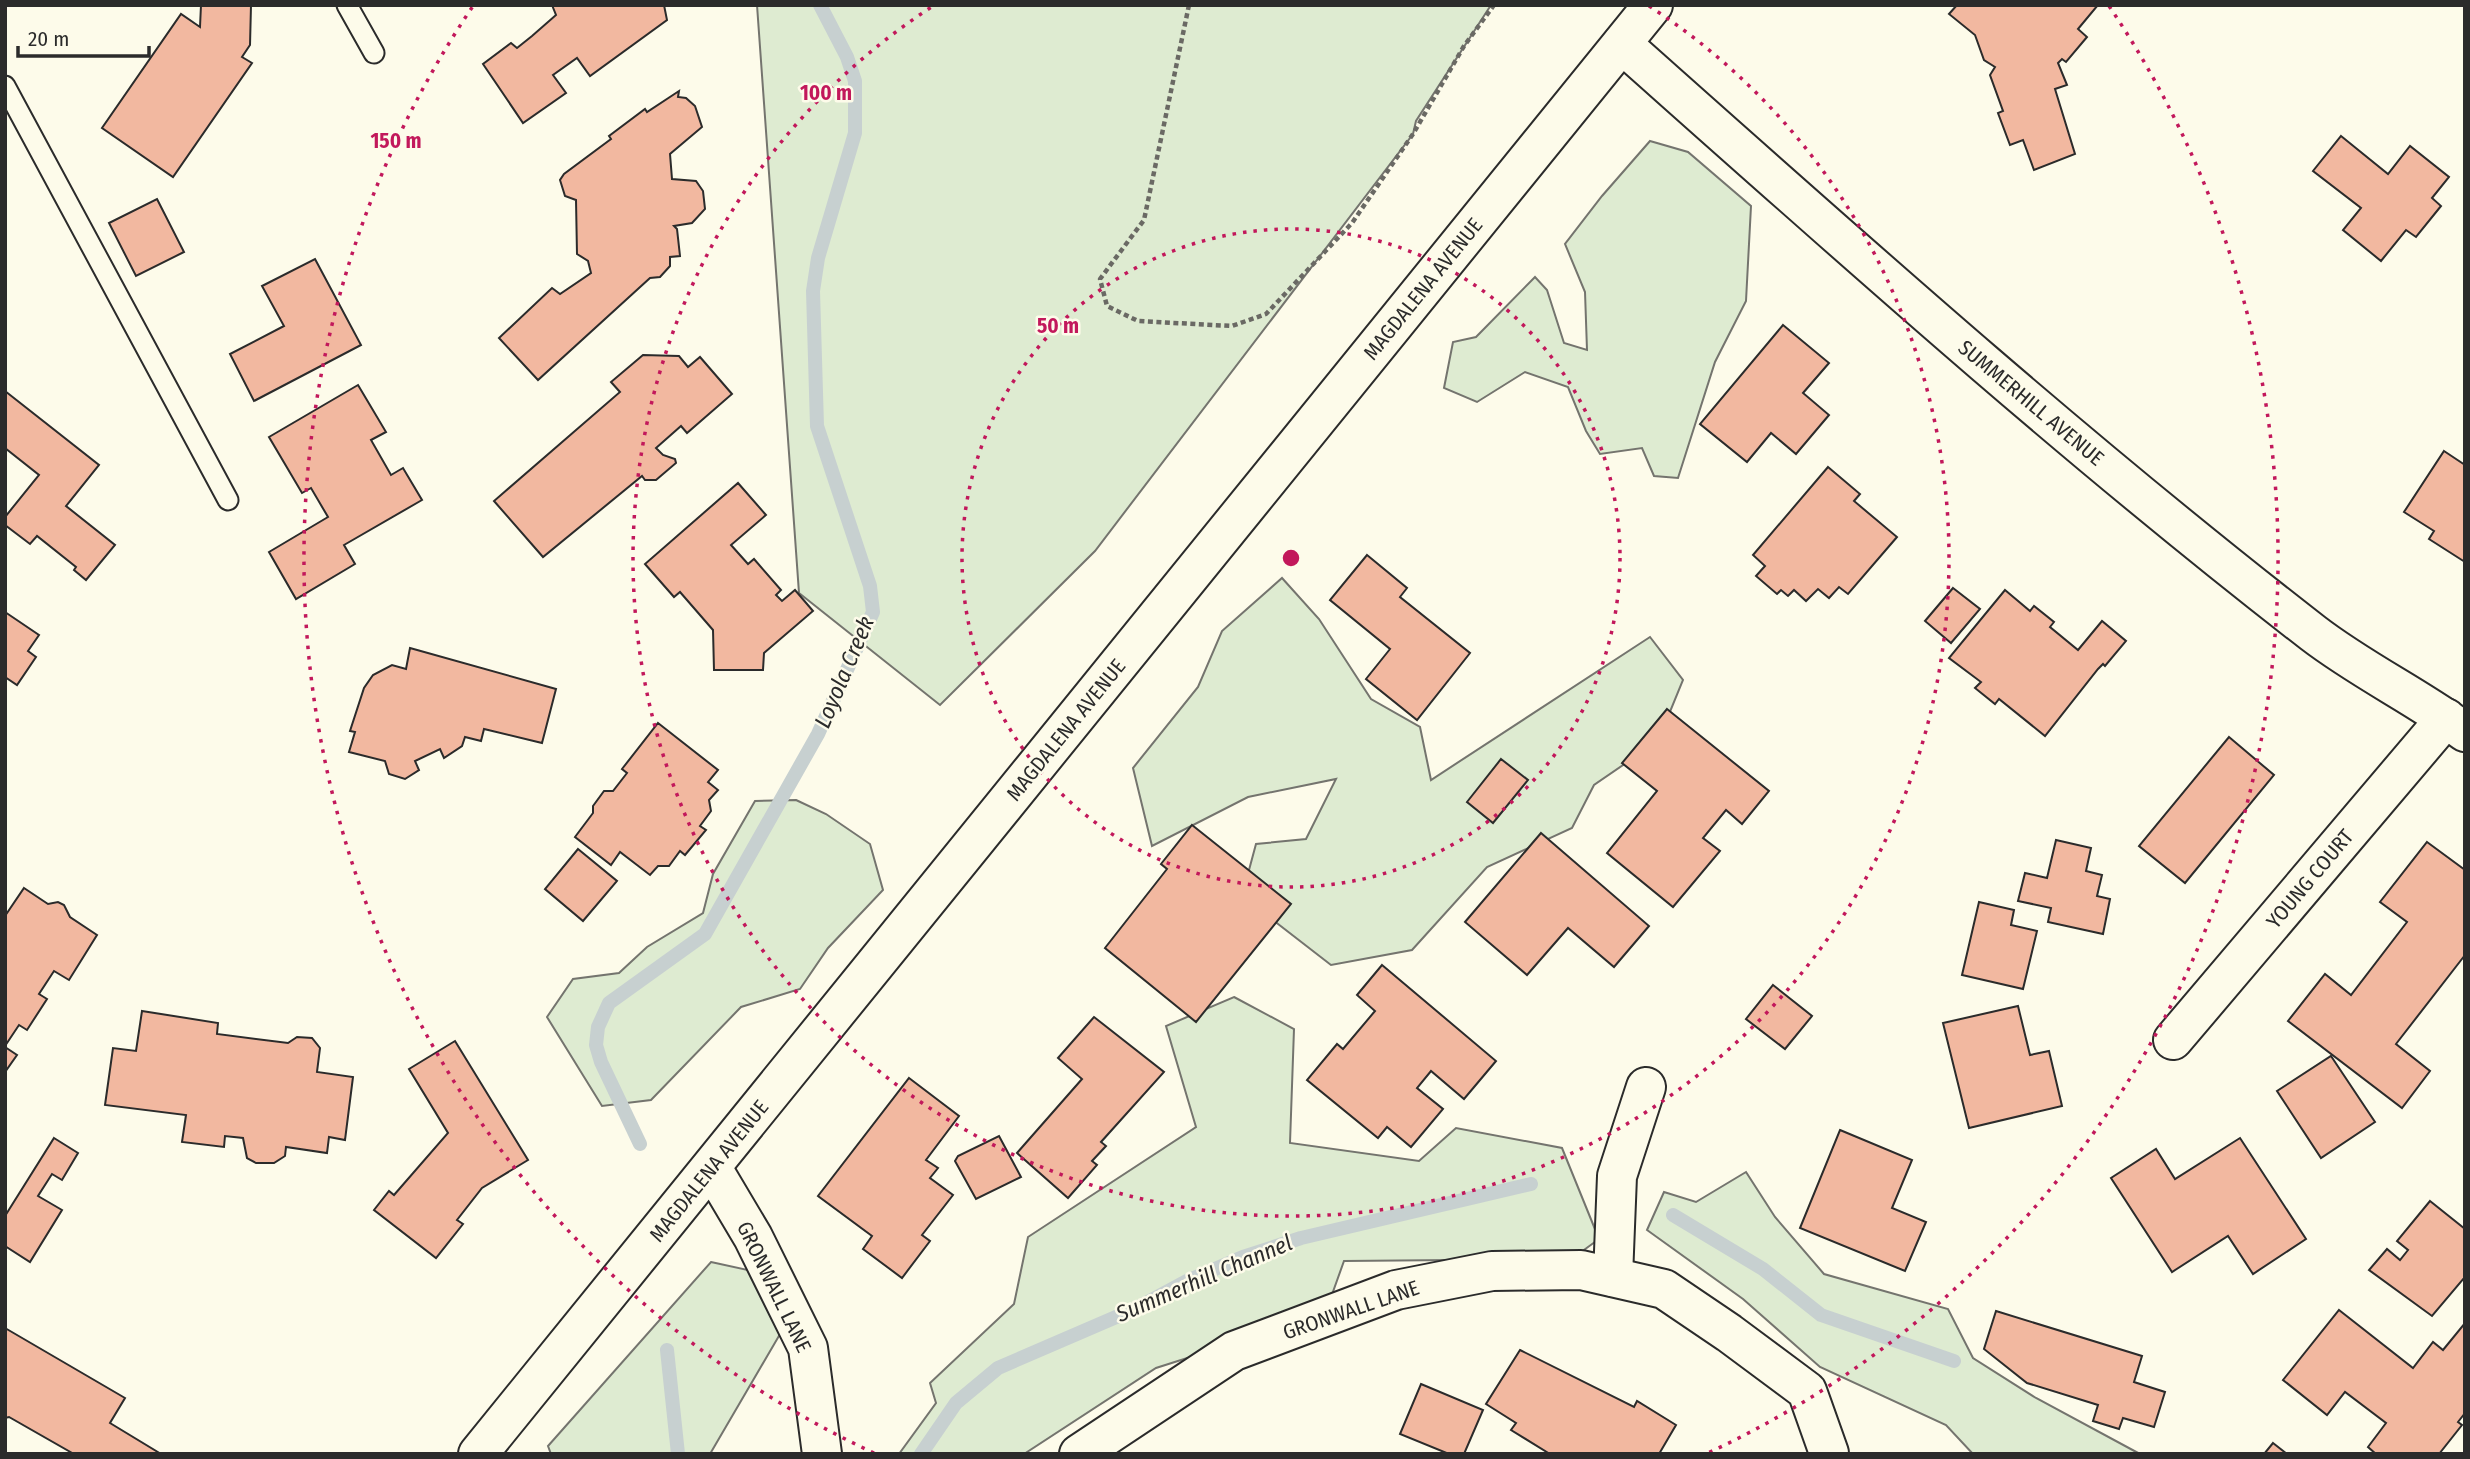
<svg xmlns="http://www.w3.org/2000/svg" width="2470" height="1459" font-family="'Fira Sans Condensed',sans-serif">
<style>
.green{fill:#deebd1;stroke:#74746e;stroke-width:2}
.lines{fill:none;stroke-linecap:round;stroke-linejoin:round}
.stream{stroke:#c7d0d0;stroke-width:14}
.building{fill:#f2b8a0;stroke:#2b2b2b;stroke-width:2}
.service-casing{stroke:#2b2b2b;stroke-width:23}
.minor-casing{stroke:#2b2b2b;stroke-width:42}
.tertiary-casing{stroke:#2b2b2b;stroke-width:42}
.secondary-casing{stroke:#2b2b2b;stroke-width:42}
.path{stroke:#6a6964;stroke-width:4.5;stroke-dasharray:5 3.5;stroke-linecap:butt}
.service{stroke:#fdfbea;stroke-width:19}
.minor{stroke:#fdfbea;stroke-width:38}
.tertiary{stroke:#fdfbea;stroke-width:38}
.secondary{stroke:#fdfbea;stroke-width:38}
.ring{fill:none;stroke:#c2185b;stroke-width:3.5;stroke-dasharray:3.5 7}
.labels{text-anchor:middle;stroke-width:5;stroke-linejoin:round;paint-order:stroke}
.street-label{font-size:21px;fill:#2b2b2b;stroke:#fdfbea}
.water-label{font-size:23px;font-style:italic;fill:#2b2b2b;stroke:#fdfbea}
.centre{fill:#c2185b;stroke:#fdfbea;stroke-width:3.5}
.ring-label{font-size:21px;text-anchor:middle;font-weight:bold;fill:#c2185b;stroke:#fdfbea;stroke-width:5;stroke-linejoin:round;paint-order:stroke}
</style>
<rect width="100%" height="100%" fill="#fdfbea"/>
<!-- green -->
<g class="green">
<polygon points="757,5 1491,5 1416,121 1413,134 1095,551 940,705 799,593"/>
<polygon points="1650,141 1688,152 1751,206 1746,301 1715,362 1678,478 1654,476 1642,448 1600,454 1586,431 1568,387 1525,372 1477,402 1444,388 1453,342 1476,337 1535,277 1547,290 1564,343 1587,350 1585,292 1565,244 1602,196"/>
<polygon points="1282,578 1319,619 1371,699 1420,727 1431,780 1650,637 1683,680 1658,741 1594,785 1572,828 1487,867 1412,950 1331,965 1242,896 1256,844 1306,839 1336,779 1248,797 1152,846 1133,768 1198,687 1222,631"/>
<polygon points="796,800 826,814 870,844 883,890 828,948 800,989 741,1007 651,1100 602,1106 547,1017 573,979 619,973 647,947 703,913 713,874 755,801"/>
<polygon points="1234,997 1294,1029 1290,1143 1419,1161 1456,1128 1562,1148 1599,1239 1536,1285 1453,1260 1344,1261 1325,1314 1156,1368 1024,1454 899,1454 936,1403 930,1383 1014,1304 1028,1237 1196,1127 1166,1026"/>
<polygon points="1746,1172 1775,1217 1824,1274 1948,1309 1973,1358 2036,1398 2140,1454 1973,1454 1946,1425 1820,1367 1743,1299 1647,1230 1664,1192 1696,1202"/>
<polygon points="711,1262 757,1272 783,1329 710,1454 551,1454 548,1446"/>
</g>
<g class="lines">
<!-- stream -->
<g class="stream">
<polyline points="640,1144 601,1062 596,1045 598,1027 609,1003 705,934 818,734 873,612 870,586 817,426 813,291 818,258 855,133 855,81 847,57 820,5"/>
<polyline points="1673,1215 1763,1269 1821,1315 1954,1361"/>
<polyline points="667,1350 678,1454"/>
<polyline points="921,1454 956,1403 998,1368 1137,1308 1187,1281 1243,1257 1301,1238 1531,1184"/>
</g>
</g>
<!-- building -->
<g class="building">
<polygon points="201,5 251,5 250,45 242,57 252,63 173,177 102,128 181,14 200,27"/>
<polygon points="552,5 664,5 667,20 590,76 577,58 553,75 566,93 523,123 483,64 511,43 517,48 532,36 556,15"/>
<polygon points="1957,5 2098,5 2078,29 2087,37 2066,62 2062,59 2058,63 2067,85 2055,89 2075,154 2034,170 2023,140 2010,145 1998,113 2003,111 1990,75 1995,67 1984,60 1975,35 1949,14"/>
<polygon points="679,91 678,97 686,98 695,106 702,127 670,154 672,179 696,181 703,191 705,209 692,223 674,226 677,229 680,256 670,257 670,266 660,277 650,278 538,380 499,338 552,288 560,294 591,273 588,261 577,254 576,200 565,196 560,180 564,174 611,139 609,136 645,109 647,112"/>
<polygon points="2341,136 2388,174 2410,146 2449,177 2432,198 2441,206 2416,237 2406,230 2381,261 2343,230 2361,208 2313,171"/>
<polygon points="157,199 184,252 136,276 109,223"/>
<polygon points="315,259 361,345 254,401 230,354 284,326 262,286"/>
<polygon points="1783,325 1829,363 1803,393 1829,415 1796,454 1771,433 1747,462 1700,424"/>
<polygon points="643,355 679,356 688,367 700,357 732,394 687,433 681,426 656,448 663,455 675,459 676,463 656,480 645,480 642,476 543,557 494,501 620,392 611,382"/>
<polygon points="358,385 386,432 371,440 391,475 403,468 422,500 344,545 355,564 296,599 269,552 328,517 311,488 302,493 269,437"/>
<polygon points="5,391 99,465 66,506 115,545 86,580 74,570 76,567 37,536 30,544 5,525 5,517 39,475 5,448"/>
<polygon points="2444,451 2465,465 2465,562 2429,539 2434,531 2404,512"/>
<polygon points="1828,467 1860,494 1854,501 1897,537 1848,594 1839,587 1829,598 1818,589 1806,601 1794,590 1788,596 1781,590 1777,594 1756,576 1765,566 1753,555"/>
<polygon points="738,483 766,515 731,545 748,564 754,559 781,590 776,595 782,601 795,590 813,611 764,653 763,670 714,670 713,630 680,592 674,597 645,564"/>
<polygon points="1367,555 1407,588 1400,597 1470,653 1417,720 1366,679 1390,649 1330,600"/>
<polygon points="1953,588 1980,609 1951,643 1925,621"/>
<polygon points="2005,590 2030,611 2034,606 2054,622 2050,627 2078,650 2102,621 2126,641 2105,666 2103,664 2098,669 2045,736 1999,699 1995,704 1975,688 1981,682 1949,658"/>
<polygon points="5,612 39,635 28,651 36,657 17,685 5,677"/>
<polygon points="410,648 556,689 542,743 484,729 481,741 465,737 462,746 444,758 440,749 415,761 419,770 405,779 389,774 385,761 349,752 355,732 350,731 364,688 373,675 392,665 406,669"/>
<polygon points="1667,709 1769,791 1742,824 1726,810 1703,838 1720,851 1673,907 1607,853 1657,791 1622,763"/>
<polygon points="658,723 718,770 708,782 718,790 709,800 711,811 700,826 706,830 685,855 680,851 669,866 658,866 650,875 620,852 611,865 575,837 593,813 593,806 604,791 613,791 627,773 622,769"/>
<polygon points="2229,737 2274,775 2185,883 2139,846"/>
<polygon points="1501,759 1528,780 1493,823 1467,802"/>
<polygon points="1192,825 1291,904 1196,1022 1105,948 1167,869 1161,864"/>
<polygon points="1541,833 1649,926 1614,967 1568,928 1527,975 1465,922"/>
<polygon points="2056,840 2091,848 2086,871 2102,875 2097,896 2110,899 2103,934 2048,922 2051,908 2018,901 2025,873 2047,878"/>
<polygon points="2427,842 2465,870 2465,955 2396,1044 2430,1071 2402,1108 2288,1021 2325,974 2351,995 2407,922 2380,902"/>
<polygon points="578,849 617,881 583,921 545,889"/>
<polygon points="24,888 48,904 58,902 64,905 70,917 97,935 69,980 54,971 39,994 47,999 27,1030 19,1025 5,1046 5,916"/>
<polygon points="1979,902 2014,910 2011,925 2037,931 2023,989 1962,975"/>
<polygon points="1382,965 1496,1061 1464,1099 1431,1071 1417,1088 1443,1109 1411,1147 1387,1127 1378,1138 1307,1080 1337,1044 1343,1049 1375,1011 1357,995"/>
<polygon points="1773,985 1812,1016 1785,1049 1746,1019"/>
<polygon points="2018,1006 2030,1055 2049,1051 2062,1106 1969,1128 1943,1023"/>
<polygon points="142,1011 218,1023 217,1034 288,1043 297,1037 312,1038 320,1048 317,1072 353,1077 345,1140 329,1137 327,1153 286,1147 285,1156 274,1163 256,1163 247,1158 243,1138 225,1136 224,1147 182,1142 186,1115 105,1105 113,1048 136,1051"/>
<polygon points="1094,1017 1164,1072 1101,1142 1106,1146 1092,1161 1097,1165 1068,1198 1017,1153 1082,1079 1058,1058"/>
<polygon points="455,1041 528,1160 482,1188 457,1220 463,1224 436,1258 374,1210 389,1191 394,1195 448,1133 409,1069"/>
<polygon points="5,1047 17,1055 5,1072"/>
<polygon points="2331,1056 2375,1122 2321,1158 2277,1091"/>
<polygon points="909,1078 959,1116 926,1160 938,1168 930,1178 953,1195 922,1235 930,1241 902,1278 863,1249 872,1236 818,1196"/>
<polygon points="1840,1130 1912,1160 1892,1208 1926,1222 1905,1271 1800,1228"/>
<polygon points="999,1136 1021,1177 976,1199 955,1161 958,1156"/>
<polygon points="54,1138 78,1153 62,1180 52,1174 38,1196 62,1210 30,1262 5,1246 5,1216"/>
<polygon points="2240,1138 2306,1239 2253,1274 2228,1236 2172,1272 2111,1178 2156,1149 2175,1179"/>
<polygon points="2430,1201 2465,1229 2465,1277 2432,1316 2369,1270 2387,1249 2400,1260 2408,1250 2397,1241"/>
<polygon points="2339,1310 2413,1368 2433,1342 2443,1350 2465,1323 2465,1413 2458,1422 2462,1425 2439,1454 2376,1454 2368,1447 2386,1423 2345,1392 2327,1415 2283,1380"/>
<polygon points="1996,1311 2142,1356 2134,1382 2165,1392 2154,1427 2123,1418 2119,1429 2093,1421 2098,1405 2027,1383 1984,1349"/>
<polygon points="5,1328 125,1398 110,1423 161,1454 74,1454 9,1417 5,1418"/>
<polygon points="1520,1350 1634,1407 1637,1401 1676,1425 1659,1454 1550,1454 1511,1430 1516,1423 1486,1404"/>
<polygon points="1421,1384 1483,1410 1464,1454 1449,1454 1400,1434"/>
<polygon points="2273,1443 2287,1454 2264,1454"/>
</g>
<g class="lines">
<!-- service casing -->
<g class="service-casing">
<g id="service">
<polyline points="347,5 374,53"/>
<polyline points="5,86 228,500"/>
</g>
</g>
<!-- minor casing -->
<g class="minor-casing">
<g id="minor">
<polyline points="2173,1040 2446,718"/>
<polyline points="712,1168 753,1237 808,1348 822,1454"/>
<polyline points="1613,1277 1617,1176 1646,1087"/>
<polyline points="1079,1454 1234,1351 1396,1290 1492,1271 1581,1270 1664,1289 1729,1333 1807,1391 1829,1453"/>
</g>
</g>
<!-- tertiary casing -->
<g class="tertiary-casing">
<path id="tertiary" d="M1622,44C1848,245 2074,448 2313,633C2361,670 2416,696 2465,732"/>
</g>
<!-- secondary casing -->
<g class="secondary-casing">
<polyline id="secondary" points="478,1454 1653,5"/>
</g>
<!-- path -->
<polyline class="path" points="1189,5 1144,220 1100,279 1107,306 1138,321 1232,326 1266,314 1352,223 1413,134 1464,46 1494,5"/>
<!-- service -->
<use href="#service" class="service"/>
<!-- minor -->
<use href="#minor" class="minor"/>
<!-- tertiary -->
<use href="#tertiary" class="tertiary"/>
<!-- secondary -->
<use href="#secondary" class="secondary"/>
</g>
<!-- distance rings -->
<g class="ring">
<circle cx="1291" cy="558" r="329"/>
<path d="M1649 6A658 658 0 1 1 933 6"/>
<path d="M874 1453A987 987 0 0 1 473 6M2109 6A987 987 0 0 1 1708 1453"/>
</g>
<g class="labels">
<!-- street labels -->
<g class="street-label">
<text transform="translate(1423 289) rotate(-51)" y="7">MAGDALENA AVENUE</text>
<text transform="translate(2031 403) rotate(40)" y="7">SUMMERHILL AVENUE</text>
<text transform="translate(1066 730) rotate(-51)" y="7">MAGDALENA AVENUE</text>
<text transform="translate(2310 879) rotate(-50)" y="7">YOUNG COURT</text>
<text transform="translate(709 1171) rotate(-51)" y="7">MAGDALENA AVENUE</text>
<text transform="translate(774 1287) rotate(64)" y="7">GRONWALL LANE</text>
<text transform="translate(1351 1310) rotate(-19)" y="7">GRONWALL LANE</text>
</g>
<!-- water labels -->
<g class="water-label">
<text transform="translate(844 672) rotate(-67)" y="8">Loyola Creek</text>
<text transform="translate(1204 1278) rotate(-23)" y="8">Summerhill Channel</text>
</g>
</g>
<circle cx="1291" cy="558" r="10" class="centre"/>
<g class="ring-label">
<text x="826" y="100">100 m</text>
<text x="396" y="148">150 m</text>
<text x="1058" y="333">50 m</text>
</g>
<!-- border -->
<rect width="2470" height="1459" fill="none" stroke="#2b2b2b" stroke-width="14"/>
<!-- scale -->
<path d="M18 46v10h131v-10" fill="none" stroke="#2b2b2b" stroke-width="3.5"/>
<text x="28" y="46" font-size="21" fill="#2b2b2b" stroke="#fdfbea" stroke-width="5" paint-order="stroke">20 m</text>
</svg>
